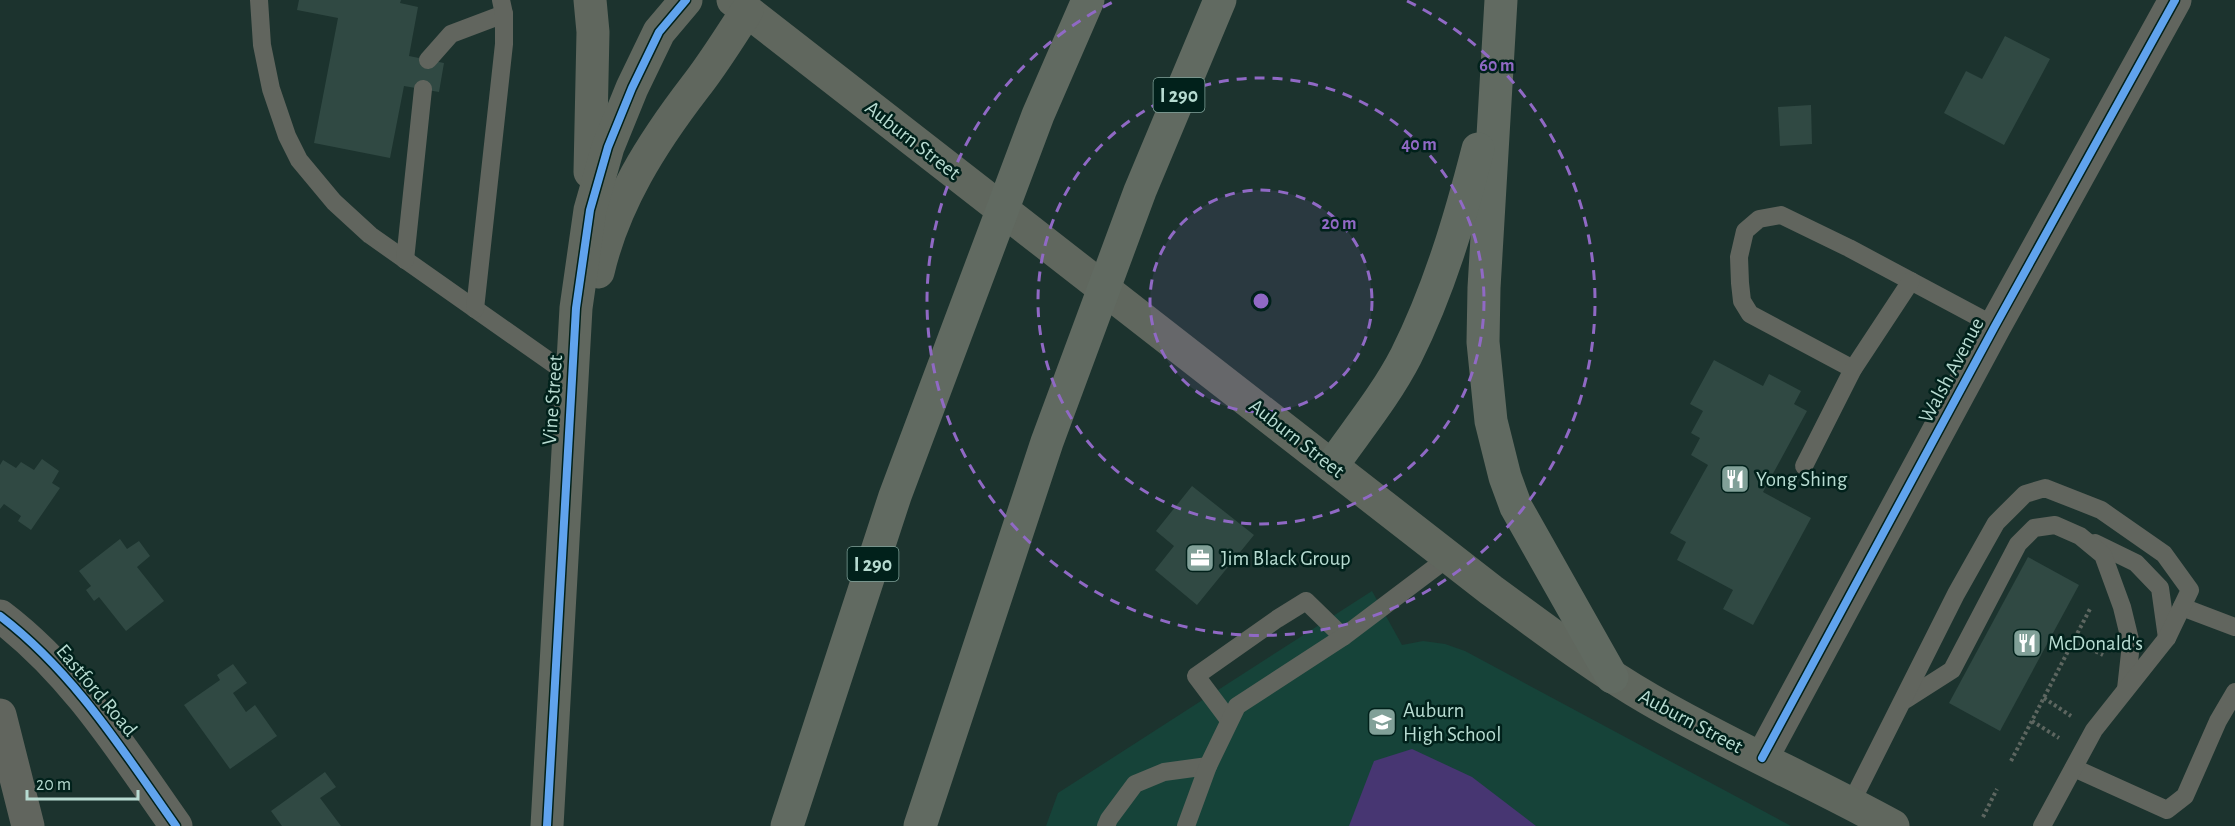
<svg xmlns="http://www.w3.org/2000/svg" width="2235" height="826" font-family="'Alegreya Sans',sans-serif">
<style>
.built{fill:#164339}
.green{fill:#473672}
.building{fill:#304943}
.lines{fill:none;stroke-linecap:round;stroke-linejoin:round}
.path{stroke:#5d6660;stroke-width:4;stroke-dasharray:3 3;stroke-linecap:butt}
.lane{stroke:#61655e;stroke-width:18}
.street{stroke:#61655e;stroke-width:33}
.secondary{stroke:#60675e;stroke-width:33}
.highway{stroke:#616a61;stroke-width:33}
.cycleway-casing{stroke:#01211b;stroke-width:11}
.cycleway{stroke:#60a3ed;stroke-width:8}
.ring{fill:none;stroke:#9069c5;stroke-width:3;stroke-dasharray:10 8}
.labels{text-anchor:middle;stroke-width:5;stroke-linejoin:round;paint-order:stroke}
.shield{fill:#01211b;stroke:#80a39a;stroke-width:1.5}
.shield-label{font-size:20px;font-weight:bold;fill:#b7dbd1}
.street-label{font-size:21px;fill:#b7dbd1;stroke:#01211b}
.poi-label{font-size:21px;fill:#b7dbd1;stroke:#01211b;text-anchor:start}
.centre{fill:#9069c5;stroke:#01211b;stroke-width:3}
.ring-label{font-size:18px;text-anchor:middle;font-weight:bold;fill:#9069c5;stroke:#01211b;stroke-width:5;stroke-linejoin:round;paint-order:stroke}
</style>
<rect width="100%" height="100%" fill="#1c332e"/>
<!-- built -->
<polygon class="built" points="1372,591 1402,645 1423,641 1445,644 1465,651 1791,826 1046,826 1058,793"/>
<!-- green -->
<polygon class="green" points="1412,749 1472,777 1536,826 1349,826 1374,761"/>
<!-- building -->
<g class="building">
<polygon points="299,0 401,0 400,3 418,7 409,56 444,63 439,92 404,86 390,158 314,143 338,18 297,10"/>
<polygon points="2005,36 2050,59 2004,145 1944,113 1966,71 1982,79"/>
<polygon points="1811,105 1812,144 1780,146 1778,107"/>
<polygon points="1714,360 1763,386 1769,374 1801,391 1794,404 1807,411 1763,492 1811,518 1753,625 1723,609 1733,590 1677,560 1686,542 1670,533 1708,465 1691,455 1700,438 1691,433 1703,411 1690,404"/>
<polygon points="42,459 59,471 52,483 60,488 31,530 18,521 21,516 4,504 0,509 0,465 3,460 16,468 21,462 34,470"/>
<polygon points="1192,486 1254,535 1197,605 1155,570 1174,546 1156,531"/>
<polygon points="120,539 127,549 139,541 150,556 137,567 164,601 126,631 99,597 94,601 86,590 91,586 79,571"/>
<polygon points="2028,557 2079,585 2000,731 1949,703"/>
<polygon points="233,664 247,683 233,693 246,712 255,705 277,736 230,769 184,705 220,680 217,675"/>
<polygon points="325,772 336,787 320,798 341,826 282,826 271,811"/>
</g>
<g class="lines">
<!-- path -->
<g class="path">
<polyline points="2074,641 2103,655"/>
<polyline points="2044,698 2071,716"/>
<polyline points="2032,721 2059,738"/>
<polyline points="2011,761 2091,607"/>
<polyline points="1983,817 1997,789"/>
</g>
<!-- lane -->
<g class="lane">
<polyline points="259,0 262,45 271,89 287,136 299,160 334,202 370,235 572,377"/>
<polyline points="428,60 451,34 504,14"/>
<polyline points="405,260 423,89"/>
<polyline points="475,309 504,44 504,14 501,0"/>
<polyline points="1853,369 1750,314 1742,301 1740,283 1739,257 1745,231 1759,219 1781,215 1849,248 1995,326"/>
<polyline points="1804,466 1853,369 1911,281"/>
<polyline points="2095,543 2136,563 2160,588 2167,638"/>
<polyline points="2182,607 2235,627"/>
<polyline points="1905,700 1952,670 2018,544 2034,528 2055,525 2080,536 2103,555 2122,607 2131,644 2126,689"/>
<polyline points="1229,720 1196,676 1277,619 1306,601 1343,637"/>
<polyline points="2074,768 2167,810 2185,796 2218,721 2235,692"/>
<polyline points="1851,803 1956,594 1996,523 2025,494 2045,488 2101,510 2164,554 2190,590 2167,638 2094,730 2042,826"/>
<polyline points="1106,826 1109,819 1135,784 1164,772 1208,766"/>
<polyline points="1186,826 1208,766 1237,706 1343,637 1449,557"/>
</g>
<!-- street -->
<g class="street">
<path d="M0,616C74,672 123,751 176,826"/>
<polyline points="0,715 28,826"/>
<polyline points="1762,758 1995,326 2175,0"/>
</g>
<!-- secondary -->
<g class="secondary">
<path d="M733,0L1491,590C1543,628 1594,667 1649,699C1728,745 1813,782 1893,826"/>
<polyline points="590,172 593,32 590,0"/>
<path d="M598,272C614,203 652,143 695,87C714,63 730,36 747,11"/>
<polyline points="547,826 576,308 590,210 608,147 632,88 659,32 686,0"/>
</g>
<!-- highway -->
<g class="highway">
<polyline points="1501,0 1484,288 1483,342 1491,421 1505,477 1516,507 1612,677"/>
<path d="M1332,466C1357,430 1386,395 1406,356C1439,290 1460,219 1478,149"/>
<polyline points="787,826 895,496 1038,115 1088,0"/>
<polyline points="920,826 1047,442 1140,191 1220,0"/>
</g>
<!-- cycleway casing -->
<g class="cycleway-casing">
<g id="cycleway">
<path d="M0,616C74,672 123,751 176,826"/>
<polyline points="1762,758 1995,326 2175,0"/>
<polyline points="547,826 576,308 590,210 608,147 632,88 659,32 686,0"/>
</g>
</g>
<!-- cycleway -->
<use href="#cycleway" class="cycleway"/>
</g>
<!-- distance rings -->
<circle cx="1261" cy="301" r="111" fill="#9069c5" fill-opacity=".12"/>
<g class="ring">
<circle cx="1261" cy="301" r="111"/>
<circle cx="1261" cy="301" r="223"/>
<path d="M1407 1A334 334 0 1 1 1115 1"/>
</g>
<!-- icons -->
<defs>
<g id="restaurant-square" transform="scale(1.5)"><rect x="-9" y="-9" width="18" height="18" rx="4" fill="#81a098" stroke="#01211b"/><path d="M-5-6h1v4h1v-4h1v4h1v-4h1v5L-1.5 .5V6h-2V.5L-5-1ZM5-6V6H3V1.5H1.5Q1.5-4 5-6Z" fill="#fff"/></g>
<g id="office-square" transform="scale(1.5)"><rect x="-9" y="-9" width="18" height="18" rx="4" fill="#81a098" stroke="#01211b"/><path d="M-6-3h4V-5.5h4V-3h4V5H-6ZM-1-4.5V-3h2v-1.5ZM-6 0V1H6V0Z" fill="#fff"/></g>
<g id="school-square" transform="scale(1.5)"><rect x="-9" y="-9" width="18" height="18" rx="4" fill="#81a098" stroke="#01211b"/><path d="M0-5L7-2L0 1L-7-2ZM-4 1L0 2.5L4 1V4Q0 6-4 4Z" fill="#fff"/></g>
</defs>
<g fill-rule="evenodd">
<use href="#restaurant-square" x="1735" y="479"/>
<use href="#office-square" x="1200" y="558"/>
<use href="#restaurant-square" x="2027" y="643"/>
<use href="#school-square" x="1382" y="722"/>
</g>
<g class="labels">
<!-- shield labels -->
<g class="shield">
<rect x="1153.5" y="78" width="51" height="34" rx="4.5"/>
<rect x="847.5" y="547" width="51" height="34" rx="4.5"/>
</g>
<g class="shield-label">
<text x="1179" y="102">I 290</text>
<text x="873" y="571">I 290</text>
</g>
<!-- street labels -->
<g class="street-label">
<text transform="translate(913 140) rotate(38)" y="7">Auburn Street</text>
<text transform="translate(1951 370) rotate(-62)" y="7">Walsh Avenue</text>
<text transform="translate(552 400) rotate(-86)" y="7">Vine Street</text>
<text transform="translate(1297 438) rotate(38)" y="7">Auburn Street</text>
<text transform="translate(97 690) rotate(50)" y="7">Eastford Road</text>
<text transform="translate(1691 721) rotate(28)" y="7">Auburn Street</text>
</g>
<!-- poi labels -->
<g class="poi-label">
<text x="1756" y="486">Yong Shing</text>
<text x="1221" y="565">Jim Black Group</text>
<text x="2048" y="650">McDonald's</text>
<text x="1403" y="717">Auburn<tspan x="1403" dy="24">High School</tspan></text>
</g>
</g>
<circle cx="1261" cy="301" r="9" class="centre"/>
<g class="ring-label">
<text x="1497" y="71">60 m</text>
<text x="1419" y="150">40 m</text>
<text x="1339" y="229">20 m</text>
</g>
<!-- scale -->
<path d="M27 790v9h111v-9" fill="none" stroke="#b7dbd1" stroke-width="3"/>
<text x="36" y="790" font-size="18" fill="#b7dbd1" stroke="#01211b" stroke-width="4.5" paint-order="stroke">20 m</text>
</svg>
